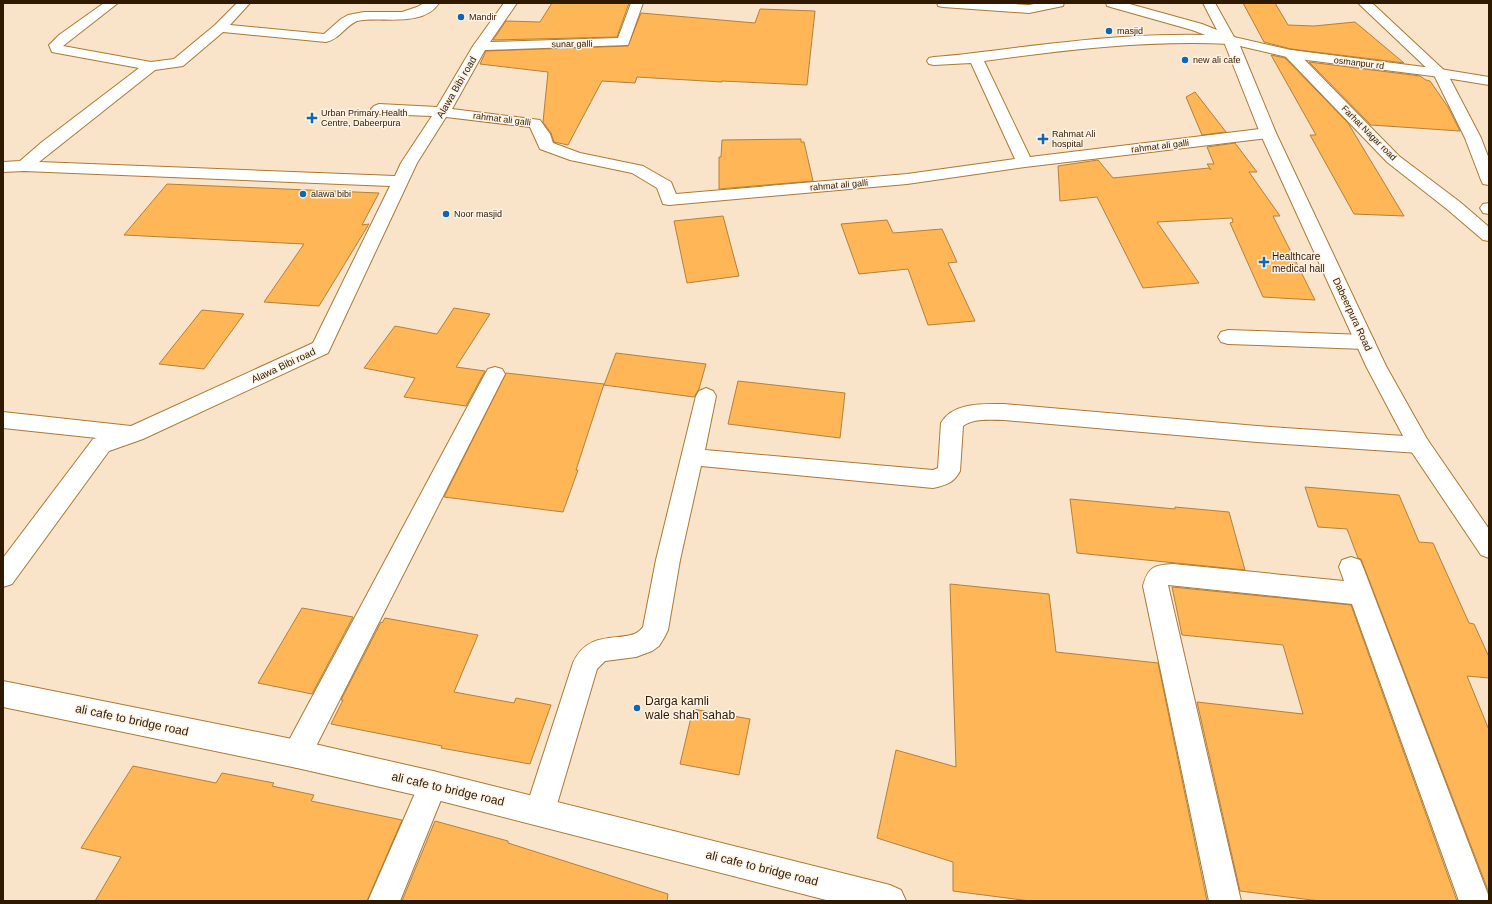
<svg xmlns="http://www.w3.org/2000/svg" width="1492" height="904" font-family="Arial,sans-serif">
<style>
.building{fill:#feb657;stroke:#b4803b}
.lines{fill:none;stroke-linecap:round;stroke-linejoin:round}
.street-casing{stroke:#ad7933;stroke-width:2}
.secondary-casing{stroke:#ad7933;stroke-width:2}
.street{fill:#fff;fill-rule:evenodd}
.secondary{fill:#fff;fill-rule:evenodd}
.poi-dot{fill:#0d67b4;stroke:#fef3e6;stroke-width:1.5}
.labels{text-anchor:middle;stroke-width:3;stroke-linejoin:round;paint-order:stroke}
.far-poi-label{font-size:9px;fill:#2f1a00;stroke:#fef3e6;text-anchor:start}
.far-street-label{font-size:9px;fill:#2f1a00;stroke:#fef3e6}
.street-label{font-size:10px;fill:#2f1a00;stroke:#fef3e6}
.poi-label{font-size:10px;fill:#2f1a00;stroke:#fef3e6;text-anchor:start}
.near-poi-label{font-size:12px;fill:#2f1a00;stroke:#fef3e6;text-anchor:start}
.near-street-label{font-size:12px;fill:#2f1a00;stroke:#fef3e6}
</style>
<rect width="100%" height="100%" fill="#fae4c9"/>
<!-- building -->
<g class="building">
<polygon points="552,3 629,3 617,37 493,40 506,21 540,22"/>
<polygon points="1243,3 1275,3 1288,25 1314,26 1355,22 1404,63 1291,49 1264,42"/>
<polygon points="760,9 815,11 807,85 722,81 722,82 637,77 635,83 602,81 568,145 554,142 551,133 543,122 548,72 480,64 486,51 628,46 641,13 755,23"/>
<polygon points="1271,55 1285,58 1348,123 1404,216 1354,214 1310,135 1316,135"/>
<polygon points="1309,62 1420,76 1426,80 1430,81 1448,107 1460,131 1371,125"/>
<polygon points="1195,92 1226,132 1202,135 1186,97"/>
<polygon points="801,139 801,142 804,142 813,181 719,189 719,157 721,157 722,140"/>
<polygon points="1235,143 1257,172 1249,172 1280,216 1273,216 1315,300 1263,297 1230,223 1233,222 1232,218 1157,222 1199,283 1143,288 1097,197 1060,201 1058,166 1098,160 1113,178 1209,168 1211,170 1207,164 1214,164 1207,147"/>
<polygon points="167,184 379,193 362,225 369,224 319,306 264,302 304,244 124,235"/>
<polygon points="723,216 739,276 687,283 674,221"/>
<polygon points="887,220 893,233 942,229 957,262 948,263 975,321 928,325 908,269 859,274 841,224"/>
<polygon points="454,308 490,314 456,367 485,371 466,406 404,397 415,378 364,368 395,326 437,334"/>
<polygon points="202,310 244,314 204,369 159,364"/>
<polygon points="616,353 706,364 699,389 694,397 604,385"/>
<polygon points="506,373 604,384 576,470 578,470 563,512 444,497"/>
<polygon points="738,381 845,393 840,438 728,424"/>
<polygon points="1305,487 1399,495 1419,542 1433,543 1469,623 1474,624 1489,657 1489,678 1467,676 1489,730 1489,893 1361,559 1358,558 1347,529 1318,527"/>
<polygon points="1070,499 1175,509 1175,507 1229,512 1245,570 1077,553"/>
<polygon points="950,584 1049,594 1056,652 1158,663 1207,901 1030,901 953,891 953,862 877,838 896,750 956,767"/>
<polygon points="1172,587 1351,605 1457,901 1320,901 1240,891 1197,702 1303,714 1283,645 1182,635"/>
<polygon points="302,608 353,617 312,694 258,683"/>
<polygon points="385,618 478,635 454,692 514,703 516,698 551,705 530,764 441,748 442,746 331,724 343,700 341,700 381,622 382,623"/>
<polygon points="693,709 750,719 739,775 680,764"/>
<polygon points="133,766 216,783 222,773 274,783 272,786 314,795 311,801 402,820 367,901 95,901 121,857 81,848"/>
<polygon points="435,821 508,841 508,843 668,894 667,901 402,901"/>
</g>
<g class="lines">
<!-- street casing -->
<g class="street-casing">
<g id="street">
<path d="M104,3H118L63,46L151,62L174,59L215,25L237,3H250L230,25L324,34L341,19L348,15L364,12H402L417,7L424,3H439C423,28 381,16 357,21C345,26 340,39 326,42L223,32L183,66L155,70L39,162L395,176L401,163L432,116L379,114L374,112L371,109L374,106L379,104L437,107L473,46L504,3H517L490,42L618,38L631,3H643L628,45L485,50L452,109L540,120L550,134L553,143L580,153L643,166L671,182L676,194L907,174L1015,159L971,63L934,65L929,64L927,61L929,58L934,57C978,54 1022,46 1067,42C1121,36 1176,33 1230,36L1235,37L1237,40L1235,43L1230,44C1148,40 1066,50 984,61L1030,157L1268,128L1274,130L1276,133L1274,136L1268,138L1025,167L907,184L669,205L663,204L657,188L632,173L570,160L540,149L530,127L446,117L417,163L328,353L143,439L109,451L12,584L3,587V558L93,439L97,438L3,428V412L131,426L313,343L390,186L24,171L3,172V162L20,161L42,142L139,68L57,53L52,52L49,45L59,35Z"/>
<polygon points="937,3 999,3 1029,5 1039,3 1064,3 1063,6 1029,13 943,7 938,6"/>
<polygon points="1358,3 1372,3 1447,73 1481,138 1489,159 1489,185 1483,184 1481,180 1465,138 1434,75"/>
<polygon points="1291,50 1296,51 1399,156 1460,202 1489,227 1489,241 1483,240 1448,210 1387,162 1286,57 1284,54 1286,51"/>
<polygon points="1489,203 1489,214 1483,213 1480,208 1483,204"/>
<polygon points="1228,330 1365,335 1372,337 1375,342 1372,347 1365,349 1228,344 1221,342 1218,337 1221,332"/>
<polygon points="495,367 502,369 505,374 307,764 297,768 287,764 283,754 287,744 485,374 488,369"/>
<path d="M706,388L713,391L716,396L705,450L933,470L938,468L941,423C953,402 983,404 1004,404L1257,426L1419,437L1427,439L1430,445L1427,451L1419,453L1257,442L1004,420C990,420 974,418 963,426L960,471C954,483 946,485 933,488L701,466L680,560L668,630L664,638L659,646L652,651L636,657L605,661L597,669L555,811L550,821L540,826L530,821L525,811L573,663C591,624 629,647 643,627L656,560L696,396L699,391Z"/>
<path d="M1351,557L1360,560L1363,567L1489,897V901H1459L1352,604L1168,585L1241,901H1209L1143,586C1148,567 1154,565 1173,564L1344,581L1339,567L1342,560Z"/>
<polygon points="433,771 443,775 447,785 400,901 368,901 423,775"/>
</g>
</g>
<!-- secondary casing -->
<g class="secondary-casing">
<g id="secondary">
<polygon points="1106,3 1126,3 1202,24 1217,30 1203,3 1215,3 1234,37 1291,50 1440,69 1489,77 1489,85 1440,77 1291,58 1240,46 1276,133 1386,366 1427,439 1489,529 1489,558 1481,555 1411,451 1366,366 1260,133 1224,42 1192,30 1107,6"/>
<polygon points="3,681 297,740 433,771 890,885 901,890 906,901 830,901 433,799 297,768 3,707"/>
</g>
</g>
<!-- street -->
<use href="#street" class="street"/>
<!-- secondary -->
<use href="#secondary" class="secondary"/>
</g>
<!-- markers -->
<g class="poi-dot">
<circle cx="461" cy="17" r="4"/>
<circle cx="1109" cy="31" r="4"/>
<circle cx="1185" cy="60" r="4"/>
<path d="M310 112h4v4h4v4h-4v4h-4v-4h-4v-4h4z"/>
<path d="M1041 133h4v4h4v4h-4v4h-4v-4h-4v-4h4z"/>
<circle cx="303" cy="194" r="4"/>
<circle cx="446" cy="214" r="4"/>
<path d="M1262 256h4v4h4v4h-4v4h-4v-4h-4v-4h4z"/>
<circle cx="637" cy="708" r="4"/>
</g>
<g class="labels">
<!-- far-poi labels -->
<g class="far-poi-label">
<text x="469" y="20">Mandir</text>
<text x="1117" y="34">masjid</text>
<text x="1193" y="63">new ali cafe</text>
<text x="321" y="116">Urban Primary Health<tspan x="321" dy="10">Centre, Dabeerpura</tspan></text>
<text x="1052" y="137">Rahmat Ali<tspan x="1052" dy="10">hospital</tspan></text>
<text x="311" y="197">alawa bibi</text>
<text x="454" y="217">Noor masjid</text>
</g>
<!-- far-street labels -->
<g class="far-street-label">
<text transform="translate(572 44) rotate(-1)" y="3">sunar galli</text>
<text transform="translate(1359 63) rotate(7)" y="3">osmanpur rd</text>
<text transform="translate(502 119) rotate(7)" y="3">rahmat ali galli</text>
<text transform="translate(1369 133) rotate(45)" y="3">Farhat Nagar road</text>
<text transform="translate(1160 146) rotate(-7)" y="3">rahmat ali galli</text>
<text transform="translate(839 185) rotate(-5)" y="3">rahmat ali galli</text>
</g>
<!-- street labels -->
<g class="street-label">
<text transform="translate(456 87) rotate(-60)" y="4">Alawa Bibi road</text>
<text transform="translate(1353 314) rotate(65)" y="4">Dabeerpura Road</text>
<text transform="translate(283 365) rotate(-25)" y="4">Alawa Bibi road</text>
</g>
<!-- poi labels -->
<g class="poi-label">
<text x="1272" y="260">Healthcare<tspan x="1272" dy="12">medical hall</tspan></text>
</g>
<!-- near-poi labels -->
<g class="near-poi-label">
<text x="645" y="705">Darga kamli<tspan x="645" dy="14">wale shah sahab</tspan></text>
</g>
<!-- near-street labels -->
<g class="near-street-label">
<text transform="translate(132 720) rotate(12)" y="4">ali cafe to bridge road</text>
<text transform="translate(448 789) rotate(13)" y="4">ali cafe to bridge road</text>
<text transform="translate(762 868) rotate(14)" y="4">ali cafe to bridge road</text>
</g>
</g>
<!-- border -->
<rect width="1492" height="904" fill="none" stroke="#2f1a00" stroke-width="8"/>
</svg>
